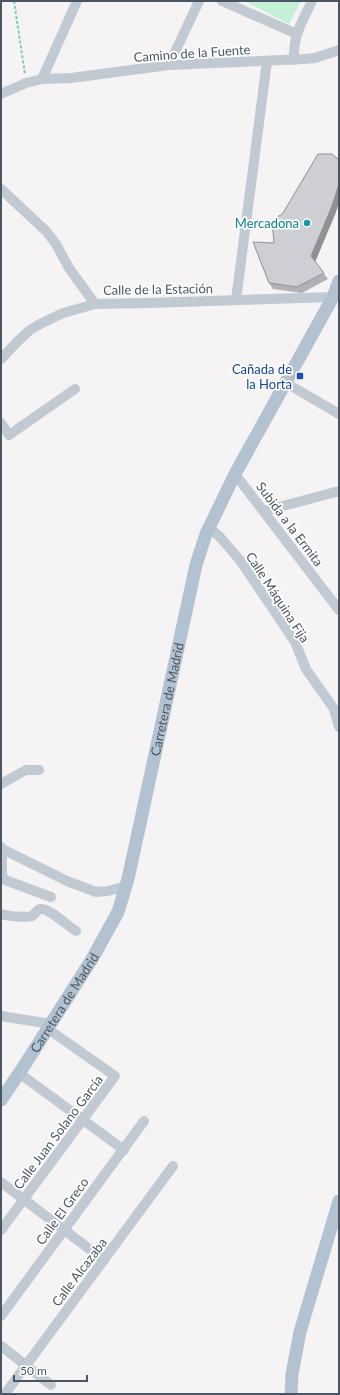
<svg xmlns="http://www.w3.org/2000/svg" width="340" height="1395" font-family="Lato,sans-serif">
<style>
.green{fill:#c3f1d5}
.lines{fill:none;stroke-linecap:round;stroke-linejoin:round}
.path{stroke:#7ad0a6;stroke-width:2;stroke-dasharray:3 2;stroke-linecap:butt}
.minor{stroke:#c1cad2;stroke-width:10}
.major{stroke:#b3c2d1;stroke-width:13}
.wall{fill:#b0b2b7}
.shaded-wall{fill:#909195}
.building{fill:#cdcfd5;stroke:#909195}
.culture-dot{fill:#0f9aa8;stroke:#fff;stroke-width:1.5}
.transit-dot{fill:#1a4fb4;stroke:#fff;stroke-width:1.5}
.labels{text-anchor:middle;stroke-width:3.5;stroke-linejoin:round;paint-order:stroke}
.street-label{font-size:13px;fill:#4a5661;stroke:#fff}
.culture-label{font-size:13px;fill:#0d838f;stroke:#fff;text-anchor:end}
.transit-label{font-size:13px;fill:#164399;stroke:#fff;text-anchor:end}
</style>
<rect width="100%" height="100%" fill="#f5f3f3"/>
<!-- green -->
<polygon class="green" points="247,1 301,1 289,24 246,2"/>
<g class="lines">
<!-- path -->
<polyline class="path" points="14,1 25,74"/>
<!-- minor -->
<g class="minor">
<polyline points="222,1 297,34"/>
<path d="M294,60C293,35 302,22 312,1"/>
<polyline points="169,65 199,1"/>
<polyline points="42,79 77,1"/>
<polyline points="1,94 26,83 42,79 71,78 169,65 304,59 315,58 339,50"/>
<polyline points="1,189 46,231 56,244 69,268 95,304"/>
<polyline points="236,300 267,61"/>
<polyline points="1,359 17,342 30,330 40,324 63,313 95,304 150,303 333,297"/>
<polyline points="286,383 339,414"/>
<polyline points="1,423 9,435 75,389"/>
<polyline points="235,474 339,610"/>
<polyline points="264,511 339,491"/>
<polyline points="209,528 219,536 239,559 271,606 295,642 306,669 334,709 339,727"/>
<polyline points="1,784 26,770 39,770"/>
<polyline points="1,847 2,849 67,881 96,892 108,891 126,886"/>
<polyline points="2,849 2,875 5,880 51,897"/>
<path d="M1,914C8,916 26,918 32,916C36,914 37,908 42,909C51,910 68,926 76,931"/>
<polyline points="1,1016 51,1024"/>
<polyline points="19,1073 124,1150"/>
<polyline points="2,1183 104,1260"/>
<polyline points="1,1230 115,1076 48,1029"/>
<polyline points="1,1316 144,1121"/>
<polyline points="1,1346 51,1385"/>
<polyline points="5,1394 173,1166"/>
</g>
<!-- major -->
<g class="major">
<path id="s1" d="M1,1100L24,1066L92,959L118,912L128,879L196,565L206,534L235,474L333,297L339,281"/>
<polyline points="291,1394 292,1374 300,1332 339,1201"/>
</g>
</g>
<!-- wall -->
<polygon class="wall" points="336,212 315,262 328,279 302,293 273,289 269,283 274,243"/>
<!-- shaded-wall -->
<polygon class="shaded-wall" points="339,184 339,203 336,212 315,262 311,256"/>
<!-- building -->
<polygon class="building" points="318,154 332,154 339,160 339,184 332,206 311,256 324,273 297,287 269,283 253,242 274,243 272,221 283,213"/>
<!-- markers -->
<circle class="culture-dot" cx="307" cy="223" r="4"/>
<rect class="transit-dot" x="296" y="372" width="8" height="8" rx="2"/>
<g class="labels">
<!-- street labels -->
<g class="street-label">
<text transform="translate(192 53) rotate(-4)" y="5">Camino de la Fuente</text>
<text transform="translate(158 289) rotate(-1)" y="5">Calle de la Estación</text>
<text transform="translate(290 524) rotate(53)" y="5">Subida a la Ermita</text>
<text transform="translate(278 597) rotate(57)" y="5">Calle Máquina Fija</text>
<text dy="5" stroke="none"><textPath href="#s1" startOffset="440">Carretera de Madrid</textPath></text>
<text dy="5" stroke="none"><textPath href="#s1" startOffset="116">Carretera de Madrid</textPath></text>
<text transform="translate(58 1132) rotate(-53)" y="5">Calle Juan Solano García</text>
<text transform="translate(62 1211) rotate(-54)" y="5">Calle El Greco</text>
<text transform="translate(79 1272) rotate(-53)" y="5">Calle Alcazaba</text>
</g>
<!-- culture labels -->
<g class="culture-label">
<text x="299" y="228">Mercadona</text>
</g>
<!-- transit labels -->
<g class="transit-label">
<text x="292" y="374">Cañada de<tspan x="292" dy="15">la Horta</tspan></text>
</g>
</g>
<!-- border -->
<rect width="340" height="1395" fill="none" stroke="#4a5661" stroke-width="4"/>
<!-- scale -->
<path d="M14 1375v6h73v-6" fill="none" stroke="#4a5661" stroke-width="2"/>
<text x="20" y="1375" font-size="12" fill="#4a5661" stroke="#ffffff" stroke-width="3" paint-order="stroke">50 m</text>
</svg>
